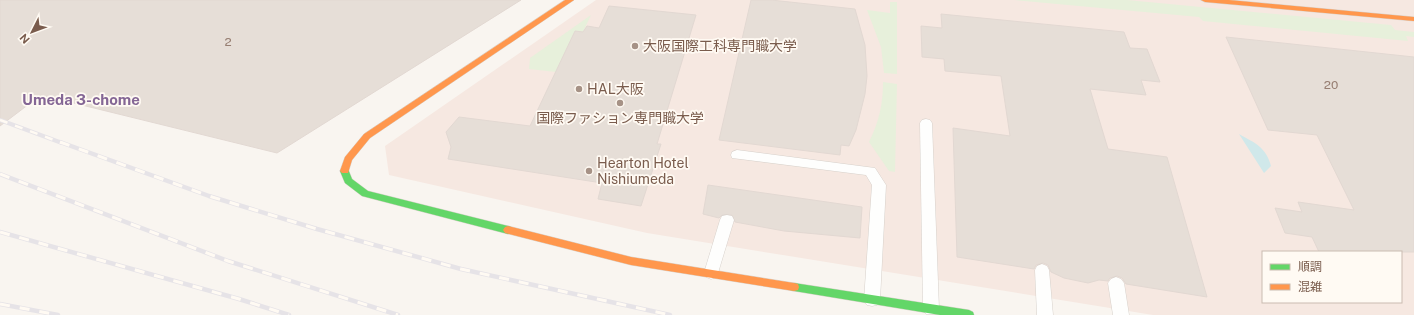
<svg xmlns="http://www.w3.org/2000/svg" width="1414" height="315" font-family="'Public Sans','Noto Sans JP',sans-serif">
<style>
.commercial{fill:#f6e8e1;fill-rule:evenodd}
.green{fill:#e7f0db}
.water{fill:#d0e8ea}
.building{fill:#e6ded7;stroke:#e2d8d2}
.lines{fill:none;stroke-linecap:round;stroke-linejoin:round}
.lane-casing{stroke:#d7d1cb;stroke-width:1}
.fast-casing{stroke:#d9d2cb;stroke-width:1}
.slow-casing{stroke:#d9d2cb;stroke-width:1}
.lane{fill:#fefefd;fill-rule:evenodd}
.fast{fill:#63d668;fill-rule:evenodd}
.slow{fill:#ff974d;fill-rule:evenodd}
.rail-far1-casing{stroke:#e6e3e7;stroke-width:4}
.rail-casing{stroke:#e6e3e7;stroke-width:4.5}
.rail-far1{stroke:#fffaf3;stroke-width:2.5;stroke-dasharray:8;stroke-linecap:butt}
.rail{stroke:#fffaf3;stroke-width:3;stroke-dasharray:10;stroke-linecap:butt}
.poi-dot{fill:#a69286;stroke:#fffaf3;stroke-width:1.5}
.labels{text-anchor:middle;stroke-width:3.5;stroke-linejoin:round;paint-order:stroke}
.number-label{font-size:12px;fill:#977e72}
.poi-label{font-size:14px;fill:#7a5c4d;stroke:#fffaf3;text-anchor:start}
.neighbourhood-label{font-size:15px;font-weight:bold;fill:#846695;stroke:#fffaf3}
</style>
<rect width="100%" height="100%" fill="#f9f5f0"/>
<!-- commercial -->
<path class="commercial" d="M596,0H1414V315H1153L647,233L389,175L385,146ZM1263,252H1401V302H1263Z"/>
<!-- green -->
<g class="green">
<polygon points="1014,0 1127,0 1391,25 1395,30 1414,32 1414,37 1406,36 1408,41 1203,21 1199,17"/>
<polygon points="890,2 897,2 897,74 884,73 881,47 867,10 890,13"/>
<polygon points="591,15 583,32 556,72 529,69 530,58"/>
<path d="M883,82L897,84L895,172L889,171L869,142C879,122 883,104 883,82Z"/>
</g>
<!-- water -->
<path class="water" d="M1239,134C1255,143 1266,147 1271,166L1264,173Z"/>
<!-- building -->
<g class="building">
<polygon points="0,0 521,0 277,153 41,95 0,126"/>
<polygon points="751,0 771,0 855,9 865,45 867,76 865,94 856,130 849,146 841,145 840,155 719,140"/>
<polygon points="609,6 696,15 657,144 661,144 641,206 598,199 602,183 448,159 451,147 446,132 459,117 530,126 575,31 583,32 587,26 599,28"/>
<polygon points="941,14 1124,32 1130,48 1147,49 1160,82 1141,80 1146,95 1090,89 1108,149 1167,157 1207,297 1126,284 1122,278 1117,276 1110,278 1108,281 1099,280 1088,283 1064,278 1051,272 1048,265 1043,263 1036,265 1034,269 957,257 953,128 1010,136 1001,76 945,71 944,59 922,57 921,26 942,28"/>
<polygon points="1226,37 1414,57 1414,252 1319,252 1312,237 1285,233 1275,208 1302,212 1298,202 1354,210 1317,135 1268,130"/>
<polygon points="708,185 862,207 860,238 784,231 735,222 732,215 722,215 719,218 703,214"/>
</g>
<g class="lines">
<!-- lane casing -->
<g class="lane-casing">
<g id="lane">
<polygon points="926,119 930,120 932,123 939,309 936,314 926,314 923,309 920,123 922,120"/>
<polygon points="737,150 875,168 886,185 880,300 877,305 872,306 867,305 864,300 872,185 866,175 732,158 731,155 732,152"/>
<polygon points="727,215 732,216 734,220 718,273 716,277 711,279 706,277 704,273 720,220 722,216"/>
<polygon points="1042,264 1047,266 1049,270 1053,315 1037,315 1035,270 1037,266"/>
<polygon points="1116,277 1121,279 1124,283 1129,315 1113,315 1108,283 1111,279"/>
</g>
</g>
<!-- fast casing -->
<g class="fast-casing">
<g id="fast">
<polygon points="345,168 348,169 352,179 368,191 508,226 511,227 513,230 511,233 508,234 362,196 345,183 340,171"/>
<polygon points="794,283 969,310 973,312 974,315 940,315 794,291 790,290 789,287 790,284"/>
</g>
</g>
<!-- slow casing -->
<g class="slow-casing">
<g id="slow">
<polygon points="565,0 574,0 370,138 352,160 348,173 342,173 340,171 345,157 364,134"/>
<polygon points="1201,0 1229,0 1414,17 1414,21 1205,2"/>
<polygon points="508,226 631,257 794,283 798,284 799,287 798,290 794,291 631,265 505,233 503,230 505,227"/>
</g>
</g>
<!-- lane -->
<use href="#lane" class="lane"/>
<!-- fast -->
<use href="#fast" class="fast"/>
<!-- slow -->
<use href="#slow" class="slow"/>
<!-- rail-far1 casing -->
<g class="rail-far1-casing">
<polyline id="rail-far1" points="0,120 62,143"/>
</g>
<!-- rail casing -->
<g class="rail-casing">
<g id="rail">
<polyline points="60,142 209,196 317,229 461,269 670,315"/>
<polyline points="0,174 228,261 398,315"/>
<polyline points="0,232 239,299 289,315"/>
<polyline points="0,304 58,315"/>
</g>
</g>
<!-- rail-far1 -->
<use href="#rail-far1" class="rail-far1"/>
<!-- rail -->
<use href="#rail" class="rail"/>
</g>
<!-- markers -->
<g class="poi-dot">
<circle cx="635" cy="46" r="4"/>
<circle cx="579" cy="89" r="4"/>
<circle cx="620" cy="103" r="4"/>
<circle cx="589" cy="171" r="4"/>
</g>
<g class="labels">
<!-- number labels -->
<g class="number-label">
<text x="228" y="46">2</text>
<text x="1331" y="89">20</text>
</g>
<!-- poi labels -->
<g class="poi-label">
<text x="643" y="51">大阪国際工科専門職大学</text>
<text x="587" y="94">HAL大阪</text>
<text x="620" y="123" text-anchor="middle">国際ファション専門職大学</text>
<text x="597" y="168">Hearton Hotel<tspan x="597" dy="16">Nishiumeda</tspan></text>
</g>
<!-- neighbourhood labels -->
<g class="neighbourhood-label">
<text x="81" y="105">Umeda 3-chome</text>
</g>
</g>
<!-- legend -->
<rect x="1262" y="251" width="140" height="52" fill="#fffaf3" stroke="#cabbb1"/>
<rect x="1270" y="264" width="20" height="6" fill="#63d668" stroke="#cabbb1"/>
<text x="1298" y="271" font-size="12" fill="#7a5c4d">順調</text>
<rect x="1270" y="284" width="20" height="6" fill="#ff974d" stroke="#cabbb1"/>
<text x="1298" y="291" font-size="12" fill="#7a5c4d">混雑</text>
<!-- north arrow -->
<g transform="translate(32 32) rotate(228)" stroke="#fffaf3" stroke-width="3" paint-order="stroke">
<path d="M0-3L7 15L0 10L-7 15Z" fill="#7a5c4d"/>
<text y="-6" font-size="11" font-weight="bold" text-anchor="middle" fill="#7a5c4d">N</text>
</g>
</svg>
